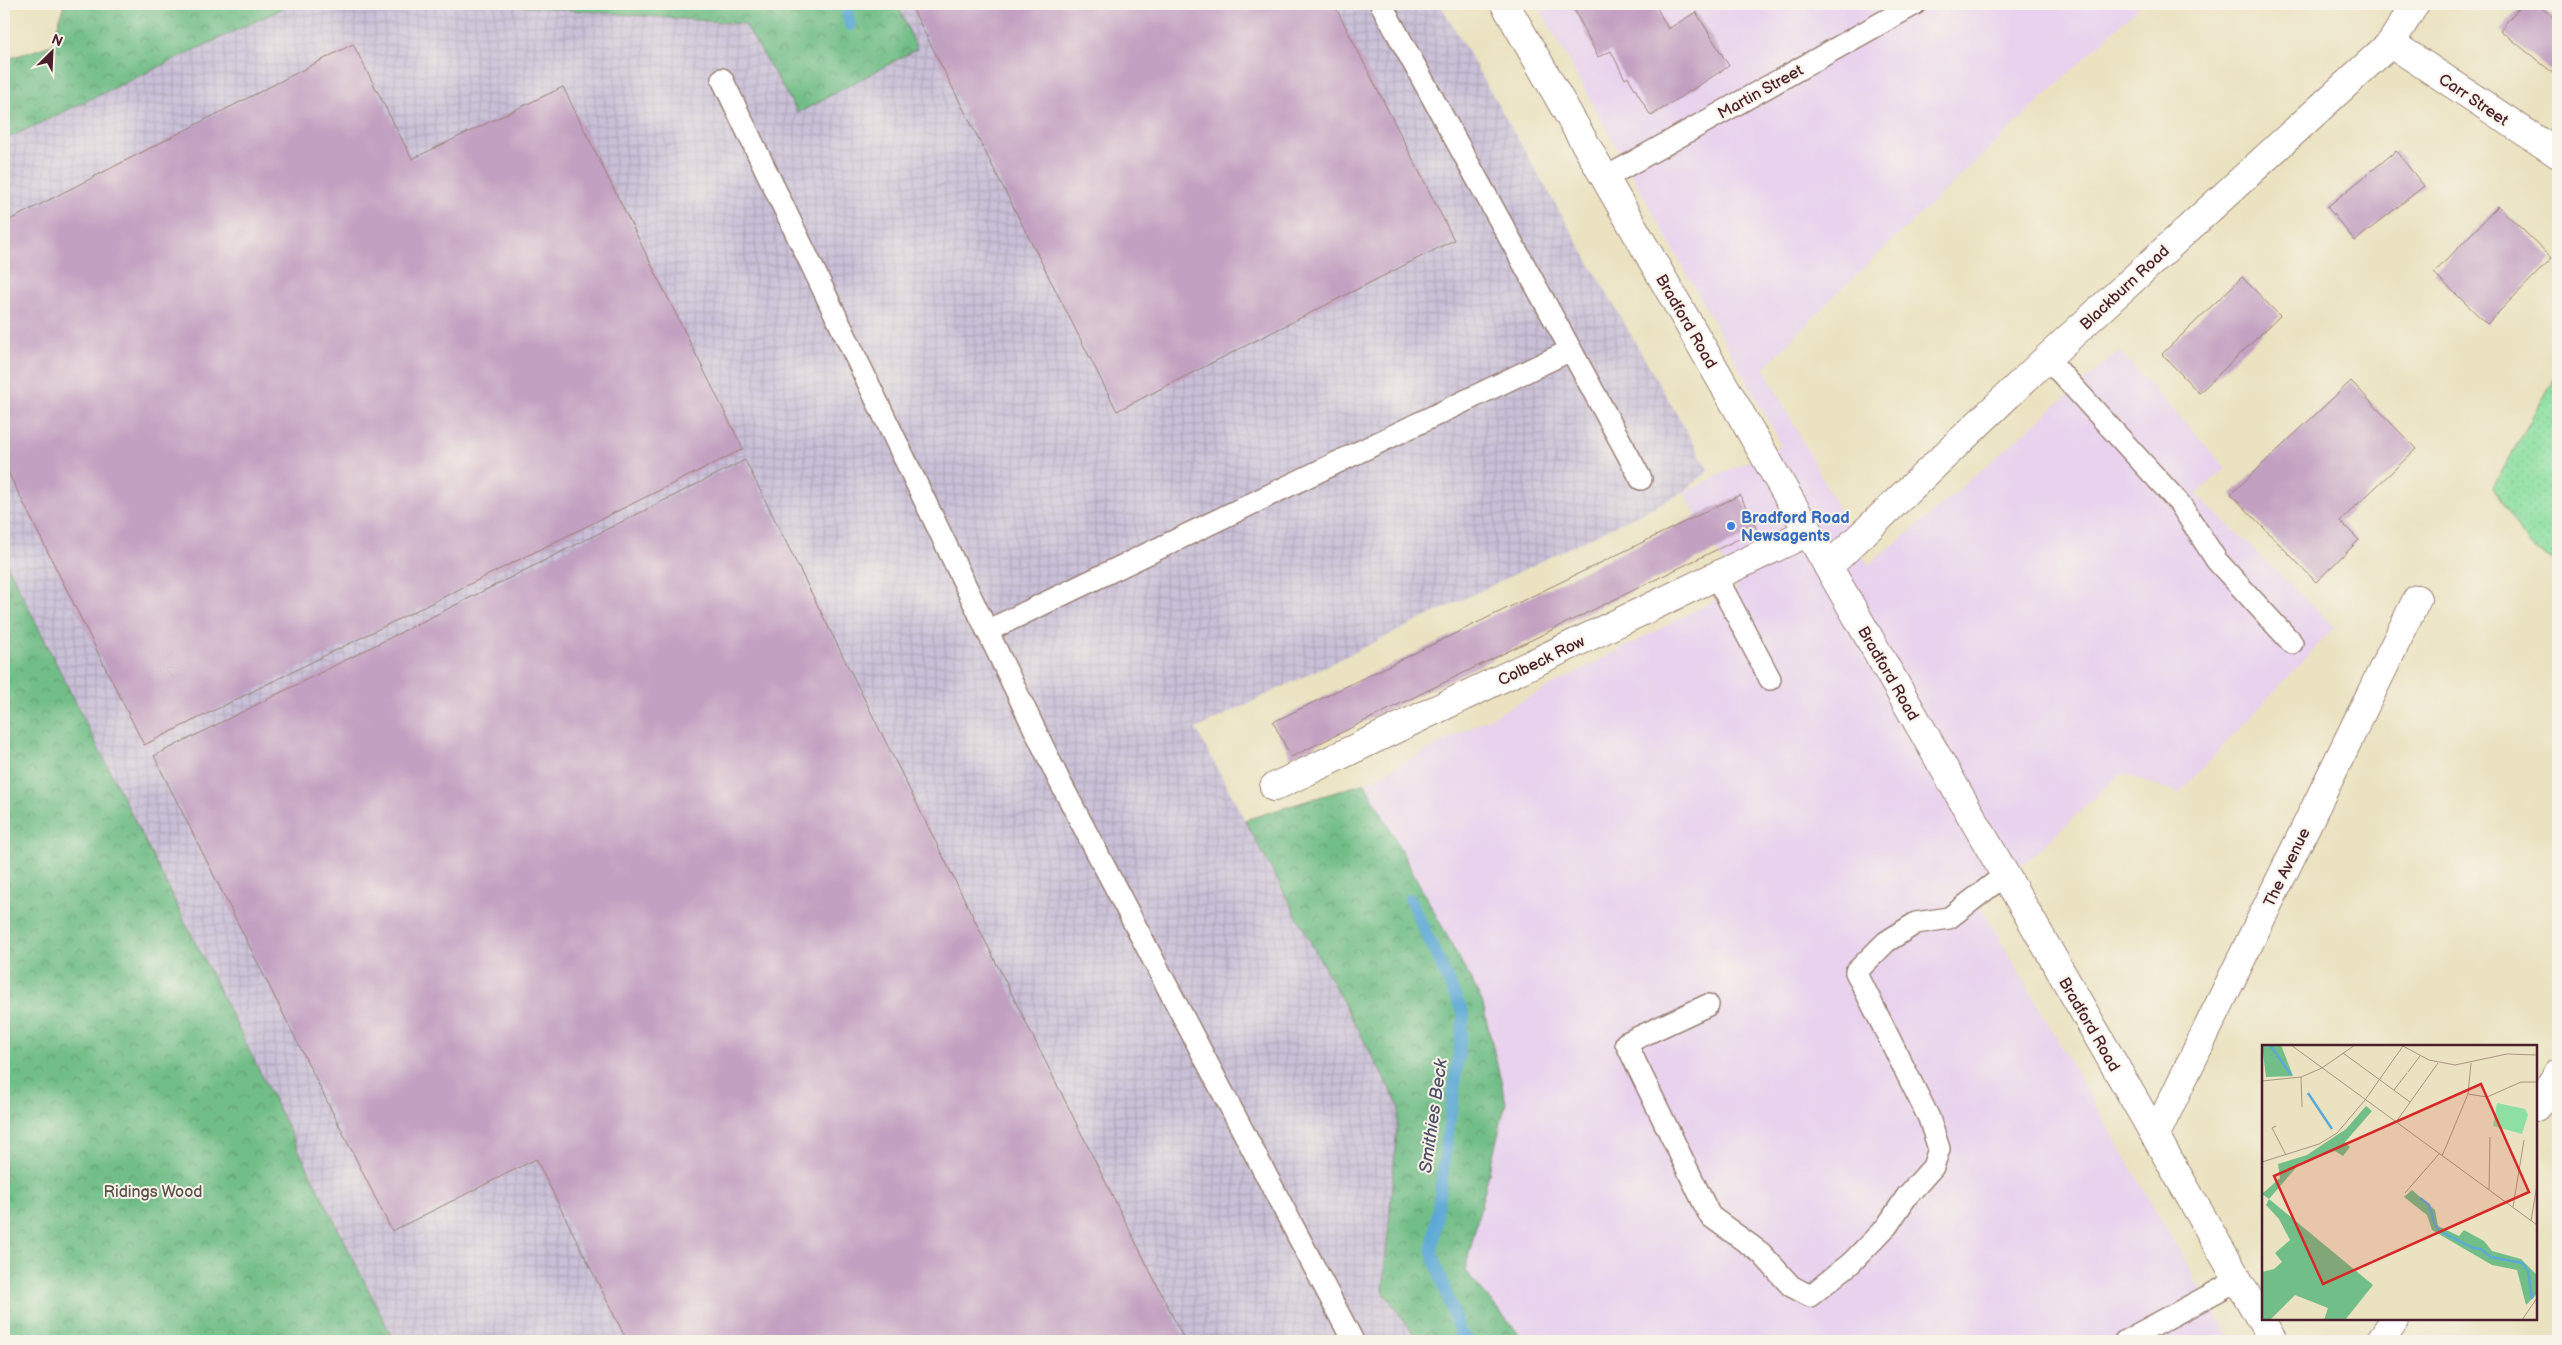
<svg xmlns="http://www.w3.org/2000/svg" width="2562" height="1345" font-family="'Balsamiq Sans',sans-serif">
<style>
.built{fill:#e8d2ee}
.industrial{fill:url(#industrial-grid)}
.grass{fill:url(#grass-dots);stroke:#6c8066}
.forest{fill:url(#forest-crowns);stroke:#5e6e5a}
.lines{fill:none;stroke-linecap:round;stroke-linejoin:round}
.stream{stroke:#5da9d6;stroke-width:12}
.building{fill:#c2a0c1}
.lane-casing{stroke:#9a8076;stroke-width:24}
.street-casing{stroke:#9a8076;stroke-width:30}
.primary-casing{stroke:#9a8076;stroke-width:30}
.lane{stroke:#fff;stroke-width:21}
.street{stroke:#fff;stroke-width:28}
.primary{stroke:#fff;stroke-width:28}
.shop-dot{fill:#3f7fe0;stroke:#f7f3e8;stroke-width:2}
.labels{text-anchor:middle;stroke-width:4;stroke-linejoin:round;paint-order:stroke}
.street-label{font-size:16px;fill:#4a1f2b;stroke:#f7f3e8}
.shop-label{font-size:16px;font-weight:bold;fill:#366cbe;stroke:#f7f3e8;text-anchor:start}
.park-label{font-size:16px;fill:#5b4f49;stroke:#f7f3e8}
.water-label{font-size:18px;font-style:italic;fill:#514f67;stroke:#f7f3e8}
.inset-river{fill:none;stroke:#5da9d6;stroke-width:2.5}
.inset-road{fill:none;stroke:#aa9484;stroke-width:1}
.view{fill:#d62828;fill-opacity:0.15;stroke:#d62828;stroke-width:2.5}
.inset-edge{fill:none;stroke:#4a1f2b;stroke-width:2.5}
</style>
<defs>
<pattern id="industrial-grid" width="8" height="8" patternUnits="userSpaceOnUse" patternTransform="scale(1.25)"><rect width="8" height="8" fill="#c9bfd7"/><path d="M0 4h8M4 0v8" fill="none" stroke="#aea4b9"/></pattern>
<pattern id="grass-dots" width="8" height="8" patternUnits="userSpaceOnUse" patternTransform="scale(1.25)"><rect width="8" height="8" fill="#8de0a2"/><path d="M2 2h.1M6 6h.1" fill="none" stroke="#7bc08c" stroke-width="1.8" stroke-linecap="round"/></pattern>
<pattern id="forest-crowns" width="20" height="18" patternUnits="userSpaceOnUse" patternTransform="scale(1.25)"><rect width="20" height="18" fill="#72be88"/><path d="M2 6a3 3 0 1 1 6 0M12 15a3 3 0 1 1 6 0" fill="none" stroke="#609a6f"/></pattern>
</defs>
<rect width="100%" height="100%" fill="#f7f3e8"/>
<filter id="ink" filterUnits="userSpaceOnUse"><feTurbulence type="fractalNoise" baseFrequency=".02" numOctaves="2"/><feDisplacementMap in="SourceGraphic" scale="10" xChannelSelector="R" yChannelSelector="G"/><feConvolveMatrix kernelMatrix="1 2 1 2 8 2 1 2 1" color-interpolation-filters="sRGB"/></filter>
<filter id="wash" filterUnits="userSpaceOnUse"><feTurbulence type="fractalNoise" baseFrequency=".0096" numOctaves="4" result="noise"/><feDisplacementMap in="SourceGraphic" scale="20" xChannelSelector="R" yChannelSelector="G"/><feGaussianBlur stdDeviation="1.12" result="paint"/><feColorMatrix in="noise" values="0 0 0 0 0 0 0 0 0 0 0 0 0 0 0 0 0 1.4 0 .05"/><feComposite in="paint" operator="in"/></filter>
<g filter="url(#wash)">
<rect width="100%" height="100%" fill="#eae2c0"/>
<!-- built -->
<polygon class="built" points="1544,4 2142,4 1833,297 1764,368 1868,565 1917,526 2119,351 2226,468 2196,494 2335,627 2179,793 2121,773 1980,905 2231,1341 1525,1341 1465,1271 1506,1102 1482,1001 1365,783 1738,588 1684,492 1782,445 1539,7"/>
<!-- industrial -->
<polygon class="industrial" points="292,4 494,4 745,24 798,113 917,49 897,4 1440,4 1709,470 1684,492 1196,729 1399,1106 1383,1291 1419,1341 394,1341 4,559 4,140"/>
<!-- grass -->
<polygon class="grass" points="2558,372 2558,564 2527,543 2493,487"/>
<!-- forest -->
<g class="forest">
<polygon points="64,4 292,4 4,140 4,60 52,45"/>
<polygon points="494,4 897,4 917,49 798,113 745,24"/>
<polygon points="4,559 42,635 394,1341 4,1341"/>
<polygon points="1365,783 1482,1001 1506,1102 1465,1271 1525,1341 1419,1341 1383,1291 1399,1106 1245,820"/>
</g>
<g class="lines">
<!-- stream -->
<g class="stream">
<polyline points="846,4 850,25"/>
<polyline points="1410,899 1464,1015 1432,1252 1460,1333 1468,1341"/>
</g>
</g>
<g id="blocks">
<!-- building -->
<g class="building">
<polygon points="910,4 1334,4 1454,240 1117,411"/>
<polygon points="1579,4 1655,4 1668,29 1696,12 1729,66 1651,116 1628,77 1625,79 1611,51 1598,57 1573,7"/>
<polygon points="2522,4 2537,4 2558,21 2558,77 2500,30"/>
<polygon points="353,44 412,159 563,87 743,449 144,745 4,464 4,223"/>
<polygon points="2396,151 2424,186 2355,241 2327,207"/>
<polygon points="2498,206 2552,258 2487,324 2434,273"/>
<polygon points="2242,277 2280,316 2199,393 2162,354"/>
<polygon points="2351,381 2416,449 2340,521 2359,540 2316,582 2231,494"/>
<polygon points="745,460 1185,1341 627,1341 536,1159 392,1231 154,756"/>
<polygon points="1740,495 1757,530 1291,757 1273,722"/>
</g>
</g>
</g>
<g filter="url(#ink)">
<use href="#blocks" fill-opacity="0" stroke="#9a8076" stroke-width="1"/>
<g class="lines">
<!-- lane casing -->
<g class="lane-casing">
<g id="lane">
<polyline points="722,79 1059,780 1353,1341"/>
<polyline points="1605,178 1915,4"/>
<polyline points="1571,350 1641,479"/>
<polyline points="2047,358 2180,504 2217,561 2292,643"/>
<polyline points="1716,576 1770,679"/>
<polyline points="987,631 1571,350 1381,4"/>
<polyline points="1708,1005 1626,1043 1710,1216 1761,1253 1791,1286 1810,1296 1851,1263 1887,1226 1907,1196 1933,1167 1939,1149 1929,1118 1856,972 1886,942 1916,923 1949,918 2005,875"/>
<polyline points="2125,1341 2238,1280"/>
</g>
</g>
<!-- street casing -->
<g class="street-casing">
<g id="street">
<polyline points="2391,43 2558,154"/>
<polyline points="1828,567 2047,358 2391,43 2415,4"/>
<polyline points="1274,787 1808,532"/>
<polyline points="2536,1107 2558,1073"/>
<polyline points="2155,1136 2417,599"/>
<polyline points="2380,1341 2395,1319"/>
</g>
</g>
<!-- primary casing -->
<g class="primary-casing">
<polyline id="primary" points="1505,4 2273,1341"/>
</g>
<!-- lane -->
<use href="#lane" class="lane"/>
<!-- street -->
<use href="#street" class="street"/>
<!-- primary -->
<use href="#primary" class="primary"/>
</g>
</g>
<!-- markers -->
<circle class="shop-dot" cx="1731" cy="526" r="5"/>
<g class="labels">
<!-- street labels -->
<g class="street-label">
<text transform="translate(1760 91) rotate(-29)" y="6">Martin Street</text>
<text transform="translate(2474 99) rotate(34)" y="6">Carr Street</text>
<text transform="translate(2124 287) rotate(-43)" y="6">Blackburn Road</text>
<text transform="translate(1687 321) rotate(60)" y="6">Bradford Road</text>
<text transform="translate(1541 660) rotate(-26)" y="6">Colbeck Row</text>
<text transform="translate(1889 673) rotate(60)" y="6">Bradford Road</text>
<text transform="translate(2286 867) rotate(-64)" y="6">The Avenue</text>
<text transform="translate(2090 1024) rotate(60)" y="6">Bradford Road</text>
</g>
<!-- shop labels -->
<g class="shop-label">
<text x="1741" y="523">Bradford Road<tspan x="1741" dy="18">Newsagents</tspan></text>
</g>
<!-- park labels -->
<g class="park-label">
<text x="153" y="1197">Ridings Wood</text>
</g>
<!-- water labels -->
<g class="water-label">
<text transform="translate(1433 1116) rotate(-82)" y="6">Smithies Beck</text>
</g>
</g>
<!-- overview -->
<g transform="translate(2262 1045)">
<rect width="275" height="275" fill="#eae2c0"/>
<path d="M235,58L263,64L266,70L260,89L231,81Z" fill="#8de0a2"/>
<path d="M0,0H19L31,31L4,32ZM104,61L110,66L83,97L88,102L81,111L73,106L38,118L7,154L111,240L83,275H62L66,263L33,250L8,275H0V227L12,224L20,217L13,208L28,195L17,174L4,160L7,154L0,149L18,133L16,119L45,110L84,84ZM150,145L173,165L176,181L197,191L202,185L222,196L230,206L259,214L275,230V249L264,260L255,225L230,220L170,185L165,170L142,152Z" fill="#72be88"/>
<path class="inset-river" d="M8,0L29,30M46,48L70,84M158,153L167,160L173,180L178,186L211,203L219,204L229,212L260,218L266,226L270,254"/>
<path class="inset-road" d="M29,0L275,180M139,0L167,15L193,20L245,9L275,10M81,8L148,57M60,23L93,0M146,27L158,11M39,32L40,62M0,36L39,32L60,23M132,45L145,28M206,49L225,52L259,37H275M103,55L141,1M134,77L176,18M14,81L10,83L24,110M180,111L206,49L209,18M0,117L57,99L75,88L103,55M227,145L228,92M143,148L177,109M251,162L262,95M269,176L275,140M260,275L275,253"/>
<path class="view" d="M219,39L267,147L61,239L12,131Z"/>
<rect width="275" height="275" class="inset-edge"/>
</g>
<!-- margin -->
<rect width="2562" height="1345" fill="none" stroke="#f7f3e8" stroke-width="20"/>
<!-- north arrow -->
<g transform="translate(52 52) rotate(24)" stroke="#f7f3e8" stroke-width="4" paint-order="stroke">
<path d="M0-4L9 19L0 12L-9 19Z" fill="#4a1f2b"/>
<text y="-8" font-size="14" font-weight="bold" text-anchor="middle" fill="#4a1f2b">N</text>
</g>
</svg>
